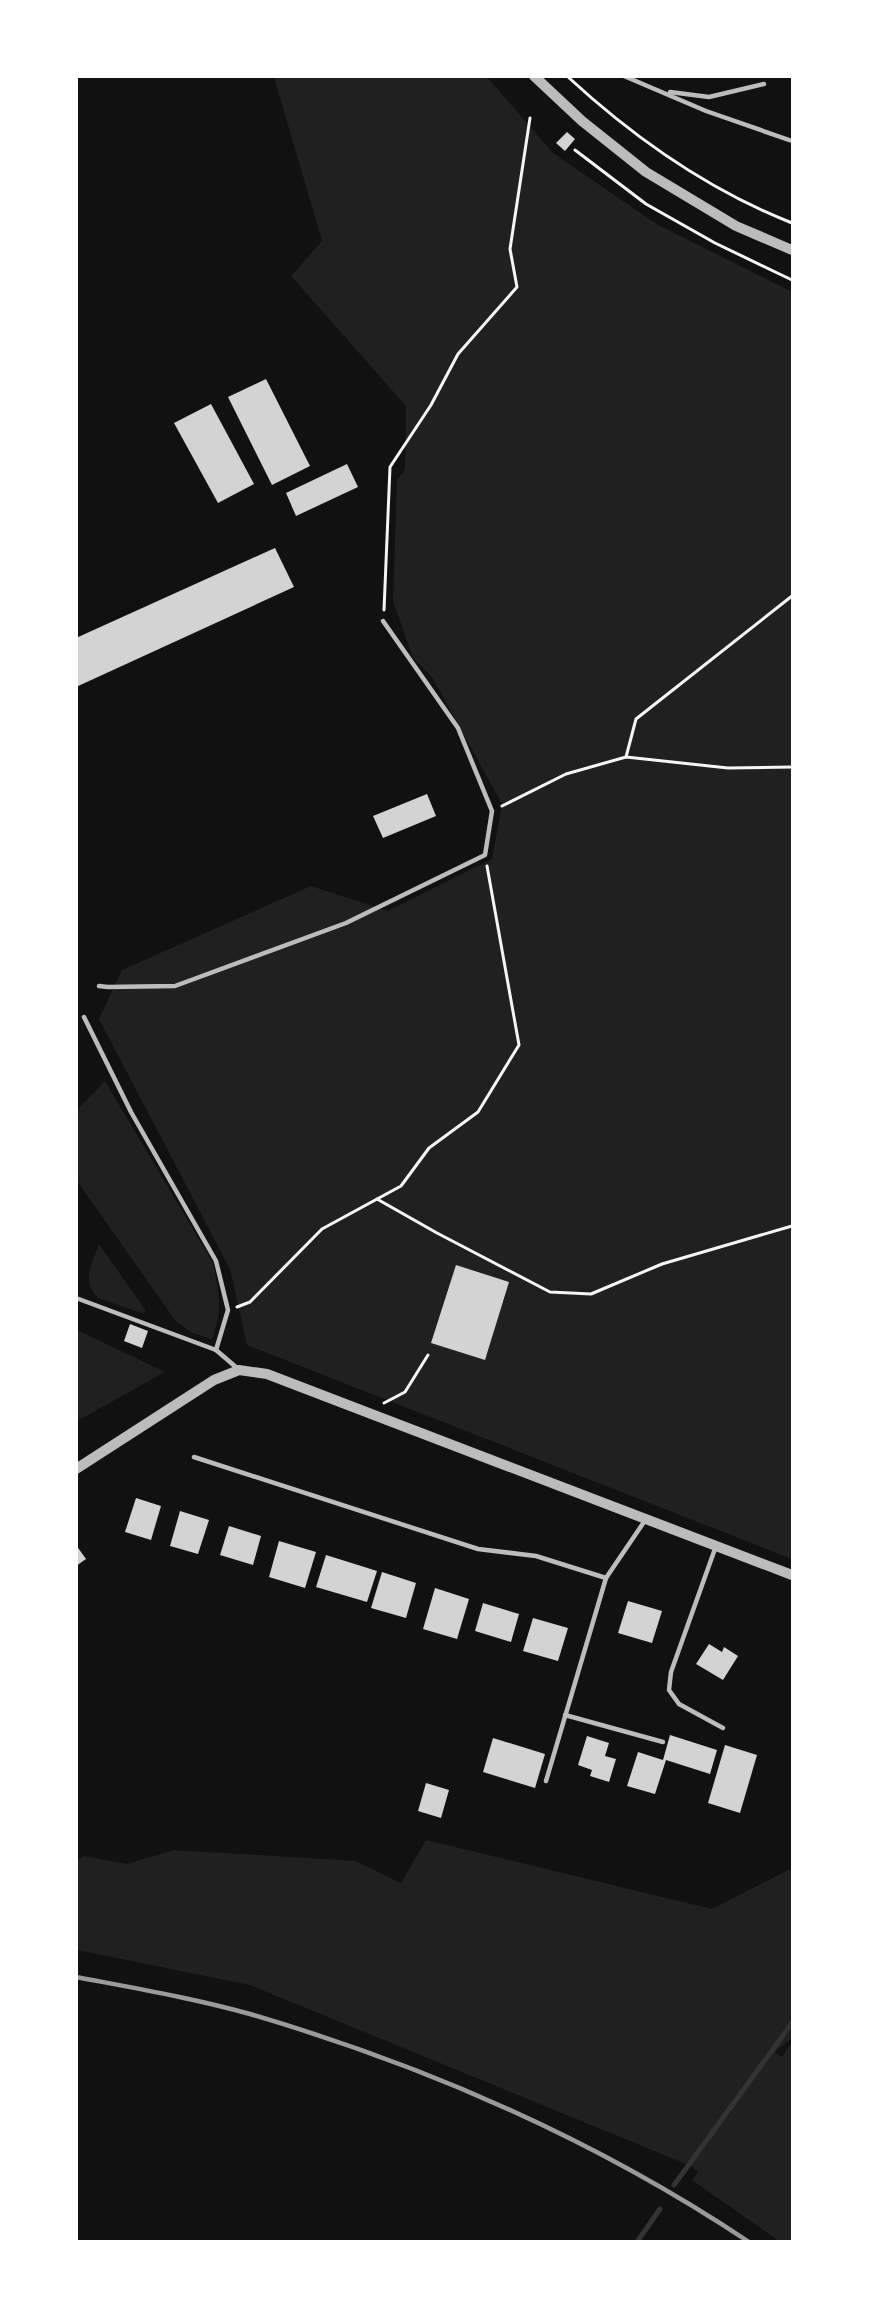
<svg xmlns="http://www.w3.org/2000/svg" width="869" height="2318" font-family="'Crimson Pro',serif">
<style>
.green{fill:#202020}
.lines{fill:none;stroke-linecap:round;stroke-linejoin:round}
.stream{stroke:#333;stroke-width:5}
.building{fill:#d3d3d3}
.path{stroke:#f5f5f5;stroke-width:3}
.service{stroke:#bcbcbc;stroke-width:4.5}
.tertiary{stroke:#bcbcbc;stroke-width:10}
.rail{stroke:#9a9a9a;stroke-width:4.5}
</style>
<rect width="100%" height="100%" fill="#111"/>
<!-- green -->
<g class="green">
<polygon points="274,77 487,77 553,153 658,225 792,292 792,1559 247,1345 230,1269 99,1019 122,970 311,886 388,911 492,859 502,804 432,677 413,658 393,601 397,480 405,470 406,406 291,276 322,241"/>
<path d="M105,1081L213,1263C219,1293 223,1310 212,1339L192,1333L175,1320L77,1181V1110Z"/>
<path d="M99,1244L146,1311L144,1314L98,1298C81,1281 92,1263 99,1244Z"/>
<polygon points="76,1330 77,1330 165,1372 77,1421"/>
<polygon points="426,1840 712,1909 792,1868 792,2038 775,2052 782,2057 792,2042 792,2241 779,2241 692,2180 698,2172 691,2166 250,1985 77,1950 77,1860 84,1856 127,1864 174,1850 355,1861 401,1883"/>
</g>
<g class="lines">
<!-- stream -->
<g class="stream">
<polyline points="674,2185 792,2023"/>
<polyline points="637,2242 660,2209"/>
</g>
</g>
<!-- building -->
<g class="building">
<polygon points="567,132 575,139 565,151 556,143"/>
<polygon points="266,379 310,466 272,485 228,397"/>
<polygon points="211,404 254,484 218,503 174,423"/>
<polygon points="347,464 358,487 296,516 286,493"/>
<polygon points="275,548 294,587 76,687 76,638"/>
<polygon points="427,794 436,816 383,838 373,816"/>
<polygon points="456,1265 509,1282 485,1360 431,1343"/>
<polygon points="130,1324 148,1331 142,1348 124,1341"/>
<polygon points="136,1498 161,1506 151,1540 125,1532"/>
<polygon points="180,1511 209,1520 198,1554 170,1546"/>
<polygon points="229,1526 261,1536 253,1565 220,1555"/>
<polygon points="279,1541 316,1552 305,1588 269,1577"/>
<polygon points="76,1545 86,1559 76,1566"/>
<polygon points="326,1555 377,1571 367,1602 316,1587"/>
<polygon points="382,1572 416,1583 406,1618 371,1608"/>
<polygon points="435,1588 469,1599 457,1639 423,1629"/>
<polygon points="628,1601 662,1611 652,1643 618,1633"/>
<polygon points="483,1603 519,1614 511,1642 475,1631"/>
<polygon points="533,1618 568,1628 558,1661 523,1651"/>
<polygon points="709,1644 722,1652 724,1647 738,1656 723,1680 696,1664"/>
<polygon points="670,1735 717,1750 710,1774 666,1760 655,1794 627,1786 638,1752 663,1760"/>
<polygon points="587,1736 609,1743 605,1756 616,1759 609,1782 590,1776 592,1770 578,1765"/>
<polygon points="493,1738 545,1754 535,1788 483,1772"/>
<polygon points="725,1745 757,1755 740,1813 708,1803"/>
<polygon points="426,1783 449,1790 441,1818 418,1811"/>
</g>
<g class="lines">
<!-- path -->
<g class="path">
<path d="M567,76C634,138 708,190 792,223"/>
<polyline points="575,150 646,204 715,243 792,280"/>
<polyline points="384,610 390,467 431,405 458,354 517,287 510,249 530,118"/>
<polyline points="626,757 636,719 792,596"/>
<polyline points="502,806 566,774 626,757 728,768 792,767"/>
<polyline points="377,1199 437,1233 550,1292 591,1294 662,1264 792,1226"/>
<polyline points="237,1307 250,1302 322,1229 401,1186 429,1148 478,1112 519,1045 487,866"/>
<polyline points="384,1403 405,1392 428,1355"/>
</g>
<!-- service -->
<g class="service">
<polyline points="624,76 706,111 792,141"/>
<polyline points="670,92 709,97 764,84"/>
<polyline points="99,986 108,987 175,986 346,923 485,855 492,811 458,728 383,621"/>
<polyline points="84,1017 131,1112 216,1261 228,1310 216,1350"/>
<polyline points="76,1298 216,1350 237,1368"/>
<polyline points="194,1457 478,1549 536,1556 606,1578"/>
<polyline points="716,1546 671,1672 669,1690 679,1704 723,1728"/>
<polyline points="565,1715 663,1742"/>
<polyline points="546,1781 606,1578 646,1519"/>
</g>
<!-- tertiary -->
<g class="tertiary">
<polyline points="534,76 582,121 646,172 736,226 792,250"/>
<polyline points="76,1469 214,1380 239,1370 267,1374 792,1575"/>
</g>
<!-- rail -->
<path class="rail" d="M76,1977C134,1988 193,1998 250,2014C427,2066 596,2140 749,2242"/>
</g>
<!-- border -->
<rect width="869" height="2318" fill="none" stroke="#ffffff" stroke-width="156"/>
</svg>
